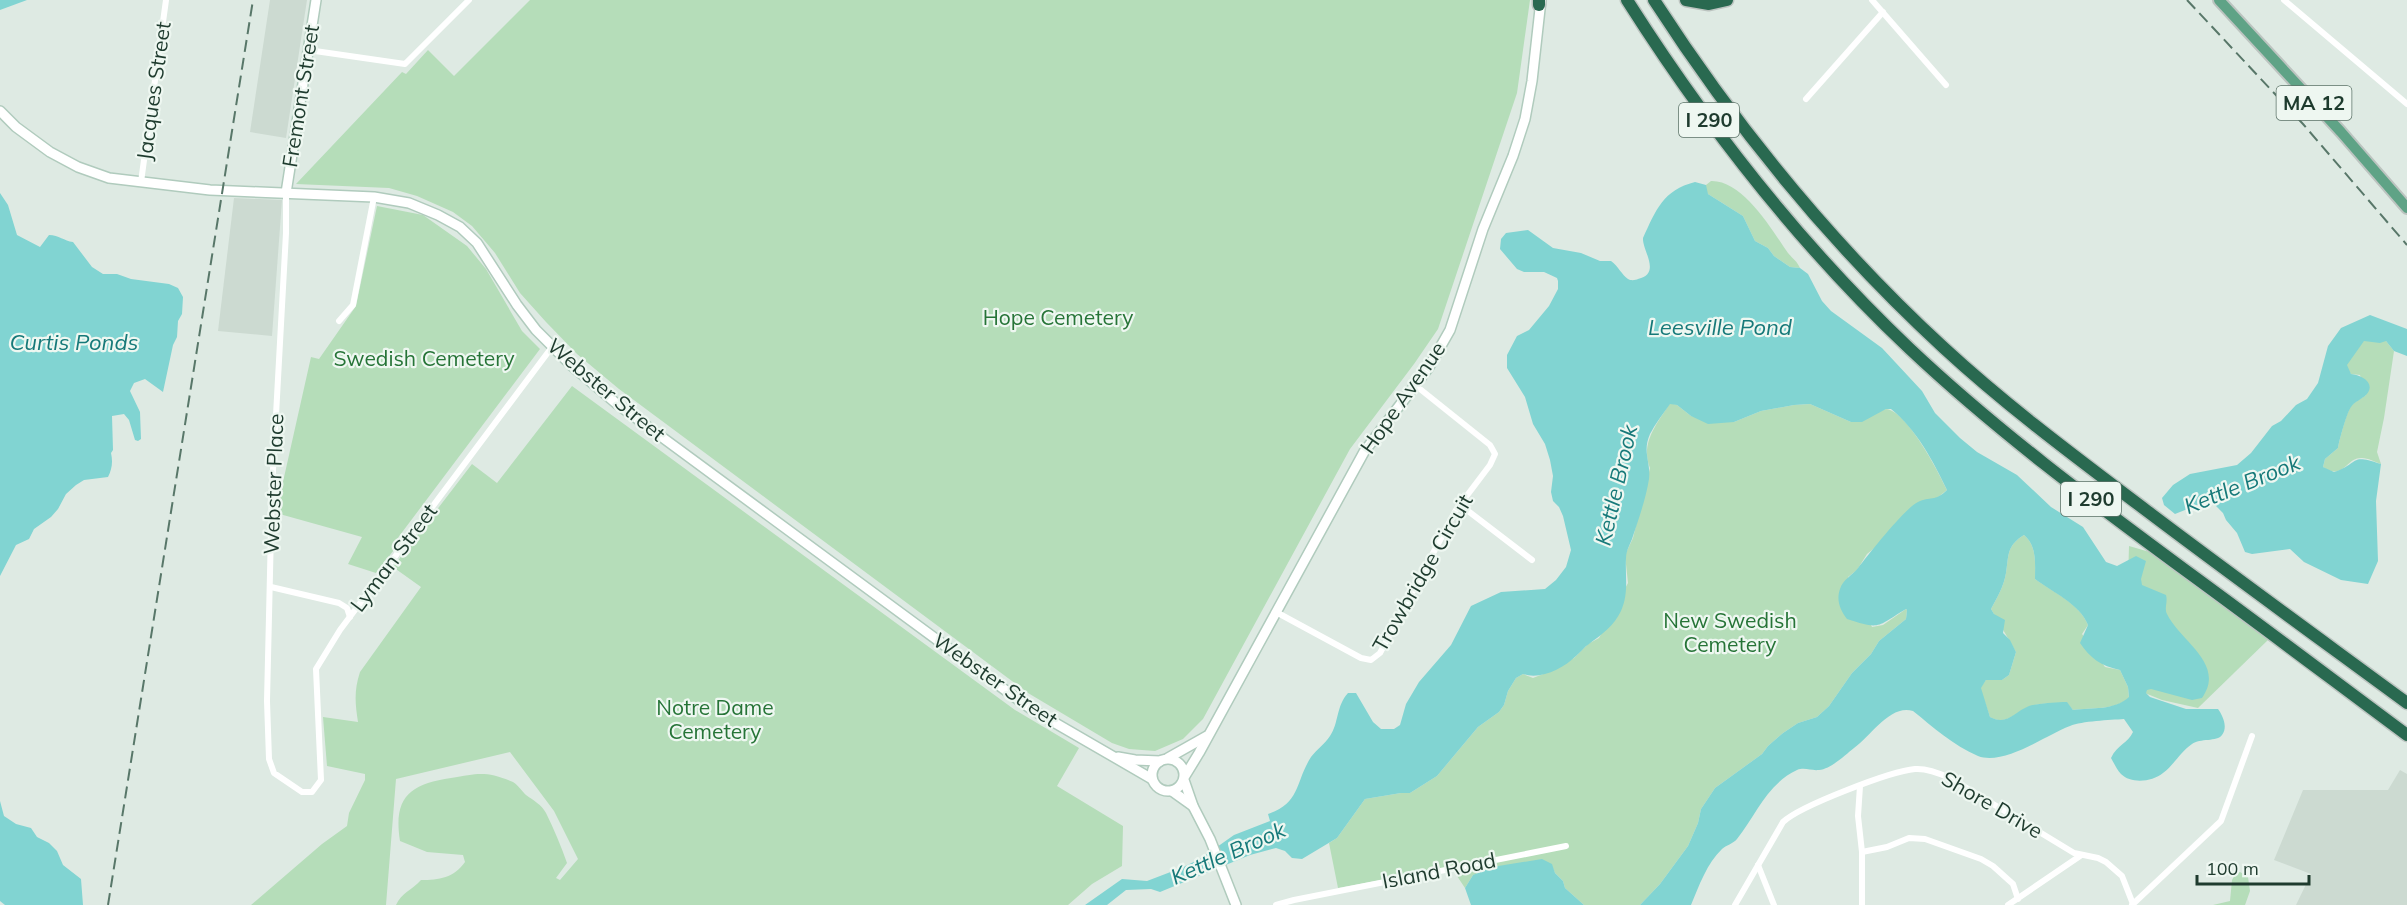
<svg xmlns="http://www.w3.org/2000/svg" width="2407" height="905" font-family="Mulish,sans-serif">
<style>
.built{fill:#ccdad1}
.green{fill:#b5ddb9}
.water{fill:#81d4d2;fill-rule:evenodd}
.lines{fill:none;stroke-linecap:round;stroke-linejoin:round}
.secondary-casing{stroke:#b0cbbd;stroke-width:12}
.primary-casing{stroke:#bcc4c0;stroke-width:14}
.highway-casing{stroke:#bcc4c0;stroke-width:15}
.street{stroke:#fff;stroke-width:6}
.secondary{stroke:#fff;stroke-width:9}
.primary{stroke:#5fa386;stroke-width:10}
.highway{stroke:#296950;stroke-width:12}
.rail{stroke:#587769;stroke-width:2;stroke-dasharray:12 6;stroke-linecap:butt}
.labels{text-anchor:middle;stroke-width:4.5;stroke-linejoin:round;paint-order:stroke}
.shield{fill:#eef7f1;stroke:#5c7368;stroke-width:1.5}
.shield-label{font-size:20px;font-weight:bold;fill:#1e3b2e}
.street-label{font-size:21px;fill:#1e3b2e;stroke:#eef7f1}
.park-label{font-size:21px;fill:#267437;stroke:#eef7f1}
.water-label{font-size:22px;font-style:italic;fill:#167979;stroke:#eef7f1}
</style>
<rect width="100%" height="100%" fill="#deeae3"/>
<!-- built -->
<g class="built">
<polygon points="270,0 307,0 286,138 250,132"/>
<polygon points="234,198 282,200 272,336 218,331"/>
<polygon points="2400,770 2407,774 2407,905 2296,905 2311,874 2274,860 2303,790 2388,790"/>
</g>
<!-- green -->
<g class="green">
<polygon points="530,0 1530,0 1517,93 1438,329 1414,364 1350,449 1203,719 1183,739 1155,751 1129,749 1112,743 1028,693 619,389 577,354 546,322 520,293 495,253 472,226 453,212 417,196 389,188 296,184 402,72 406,74 428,50 454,76"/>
<path d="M1711,181C1743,180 1772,230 1788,253C1792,258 1797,261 1800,268L1790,267L1774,256L1768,248L1755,241L1743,216L1708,194L1705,190L1706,185Z"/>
<polygon points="377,206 423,215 467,246 486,269 522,331 540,349 394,543 397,546 376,573 348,564 362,537 276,513 311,357 319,359 356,306"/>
<path d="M2366,335L2386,341L2394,351L2384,418L2377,452L2381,464C2375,462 2368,458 2362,458C2346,457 2344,481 2323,467L2325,459L2338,448C2339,441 2347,411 2351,406C2354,402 2362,398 2366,395L2360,375L2351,374L2344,364Z"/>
<path d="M572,386L1015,710L1079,748L1057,786L1123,826L1122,866L1092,884L1068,905H396C401,893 412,890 421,880C439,880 454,878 465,862L463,855L427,852L400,841C393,797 410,784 451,778C479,773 487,771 513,782C518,785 522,791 526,795C533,800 542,805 546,813C554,829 561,846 567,863L556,878L560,880L578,859L554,811L510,752L396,779L386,905H251L322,844L347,826L349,813L365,780V774L327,766L323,717L358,722C355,703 354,690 360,672L421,587L393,567L472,464L497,483Z"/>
<path d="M1670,403L1677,405L1691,416L1734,422L1761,411L1794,405L1810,404L1851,422L1886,409C1907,411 1938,471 1947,490L1867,554L1857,570L1848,577L1872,627L1883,625L1906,609L1907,610L1906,619L1879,641L1871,654L1852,673L1829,706L1817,717L1798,723L1783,733L1768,746L1762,754L1715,788L1701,809L1698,823L1688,846L1660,884L1640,905H1584L1565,888L1563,881L1555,873L1551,864L1473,875L1465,888L1451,867L1338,888L1329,843L1337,838L1365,799L1401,793H1410L1437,776L1478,727L1499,712L1504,705L1508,691L1516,678L1523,674L1533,678L1556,669L1574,658L1588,644L1599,638L1628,583L1625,555L1633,538L1650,468C1640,443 1657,424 1670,403Z"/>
<path d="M2024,535C2037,546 2035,563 2035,579C2053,592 2080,604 2088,625L2082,634L2105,667L2120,670L2128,687L2129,698C2112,711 2093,707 2073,710L2067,703C2055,704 2039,702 2029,707C2014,713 2006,726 1990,717L1980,688L1986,680H2002L2009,675L2016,652L1991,609C1997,598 2004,586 2006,573C2009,556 2006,546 2024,535Z"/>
<polygon points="2129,546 2153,553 2270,638 2198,708 2162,700 2140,691 2128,581"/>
<polygon points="2240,872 2248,877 2250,891 2245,905 2213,905 2230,901 2232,880 2236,873"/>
</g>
<!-- water -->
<g class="water">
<polygon points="0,0 27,0 0,10"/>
<path d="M1695,182L1706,185L1708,194L1743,216L1755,241L1768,248L1774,256L1790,267L1800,268L1808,274L1822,301L1831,311L1882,348L1922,391L1935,413L1960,438L1977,452L2017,475L2051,507L2083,527L2106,562L2117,566L2136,556L2146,561L2141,579L2142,585L2166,595C2168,602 2164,608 2167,614C2181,642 2226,664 2202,698L2192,700L2151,689L2147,690L2146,693L2150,697L2186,709H2218C2223,716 2228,727 2222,735C2217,742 2200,738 2192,744C2180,752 2175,764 2163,773C2152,782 2131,784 2121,774C2117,770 2114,763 2111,758C2117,745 2128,743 2133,732L2124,719C2110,720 2082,721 2070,726C2046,735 2004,766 1978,756C1954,746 1933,727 1913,711C1890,704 1871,736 1854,748C1845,755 1831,769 1819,770C1811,771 1805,767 1797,770C1767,784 1756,815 1737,839C1733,844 1726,845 1722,849C1707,863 1699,886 1691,905H1640L1660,884L1688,846L1698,823L1701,809L1715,788L1762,754L1768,746L1783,733L1798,723L1817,717L1829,706L1852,673L1871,654L1879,641L1906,619L1907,610L1906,609C1876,627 1881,630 1847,619C1840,610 1836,600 1840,589C1843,579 1853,575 1858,568C1869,554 1904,509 1918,502C1930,496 1935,502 1947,490C1933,461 1917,430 1891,409H1886L1862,422H1851L1810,404L1794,405L1761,411L1734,422L1708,424L1691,416L1677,405L1670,404C1663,414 1655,424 1650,434C1642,452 1651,462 1649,479C1646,498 1639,518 1633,536C1631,543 1626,550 1626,558C1625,577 1629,593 1621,611C1614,626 1601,635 1589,644C1584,647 1581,652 1576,656C1563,669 1540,680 1523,674L1516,678L1508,691L1504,705L1499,712L1478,727L1437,776L1410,793H1401L1365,799L1337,838L1302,859L1292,858L1285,851L1276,848L1250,855L1160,892L1151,889L1126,890L1107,905H1085L1122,879L1147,881L1181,868L1200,859L1234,835L1270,821L1268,814C1301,803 1295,782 1311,757C1317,749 1325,744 1330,736C1339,723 1336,706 1348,693H1356L1373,722L1381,729H1394L1400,725L1406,704L1419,682L1451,645L1471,606L1501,592L1545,589L1556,580L1566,567L1571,550L1563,516L1559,507L1553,501L1551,492L1553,476L1550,460L1545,444L1533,424L1525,397L1507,368V355L1517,336L1529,330L1549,306L1558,289V281L1557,278L1544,272H1524L1517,269L1500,249L1501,239L1506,233L1528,230L1553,248L1581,253L1600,261H1611C1618,266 1622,275 1628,279C1631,281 1636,280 1638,279C1662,274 1642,250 1643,238C1656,210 1663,190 1695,182ZM2024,535C2037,546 2035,563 2035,579C2052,592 2080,604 2088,625L2080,643C2090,658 2101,666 2120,670L2128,687L2129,697C2113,711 2093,707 2073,710L2067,702H2063C2053,703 2039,703 2029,706C2014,712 2007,726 1990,717L1981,688L1986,680H2002L2009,675L2016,652L2010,640L2003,633L2005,620L1994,614L1991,609C1997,598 2004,586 2006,573C2009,556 2006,546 2024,535Z"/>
<path d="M0,193L8,205L17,235L40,247L49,235C59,235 64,241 73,242L92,267L103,274H117L131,279L169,284L178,288L183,297L182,314L178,321L177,337L173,345L163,392L145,379L134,383L130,391L140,412L141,439L138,441L135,440L129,420L124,414L112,416L113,450L111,453C113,462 112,469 108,477L84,480L76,485L66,494L58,509L51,517L34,529L29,539L16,545L0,576Z"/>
<path d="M2370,315L2407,329V356L2394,351L2386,341L2380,343L2364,341L2347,365L2351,374C2361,375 2377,383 2366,395C2362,399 2354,402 2351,407C2347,412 2339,441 2338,448L2325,459L2323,467L2334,472C2361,463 2348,453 2381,464L2376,501L2378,561L2368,584L2341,580L2304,562L2290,549L2252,554L2245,552L2237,533L2226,520L2223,513L2216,506L2205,502L2175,514L2164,505L2162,498L2173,485L2190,474L2237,465L2251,453L2272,426L2281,421L2296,405L2307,399L2318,383L2328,346L2341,328Z"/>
<polygon points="0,801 4,816 16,824 31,828 37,837 49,843 57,851 63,865 81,879 83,905 5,905 0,901"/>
<polygon points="1542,859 1552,864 1555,873 1563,881 1565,888 1584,905 1471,905 1465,888 1473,875 1492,867"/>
</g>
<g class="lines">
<!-- secondary casing -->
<g class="secondary-casing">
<g id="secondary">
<polyline points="0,111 16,127 50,152 78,167 109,178 210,190 374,197 409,203 438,215 460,227 477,243 517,305 536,330 572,366 617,404 1031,709 1152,779"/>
<polyline points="286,193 316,0"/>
<polyline points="1118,757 1135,760 1160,761"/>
<polyline points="1168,758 1207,736"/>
<circle cx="1168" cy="775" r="16"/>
<polyline points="1185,776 1199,753 1364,452 1429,367 1450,330 1483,229 1513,156 1525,119 1532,81 1541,0"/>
<polyline points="1184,780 1193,806 1210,839 1236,905"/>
<polyline points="1172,791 1193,806"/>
</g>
</g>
<!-- primary casing -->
<g class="primary-casing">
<polyline id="primary" points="2219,0 2341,132 2407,208"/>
</g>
<!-- highway casing -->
<g class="highway-casing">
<g id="highway">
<polyline points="1539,0 1539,5"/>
<path d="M1627,0C1707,126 1801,246 1910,349C1996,430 2090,500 2185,570C2259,624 2333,680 2407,735"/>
<path d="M1654,0C1736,127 1832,245 1944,348C2008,407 2077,458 2147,511C2233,576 2320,639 2407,703"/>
<polyline points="1686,0 1709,4 1727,0"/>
</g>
</g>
<!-- street -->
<g class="street">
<polyline points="1872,0 1946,85"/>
<polyline points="2284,0 2407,104"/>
<polyline points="308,50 405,64 469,0"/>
<polyline points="1806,99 1883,12"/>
<polyline points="141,182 166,0"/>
<polyline points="286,193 286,233 272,488 267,701 269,759 274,773 302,792 312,792 321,780 316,669 340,630 552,347"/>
<polyline points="339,321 353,305 374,197"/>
<polyline points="1459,504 1532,560"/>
<polyline points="271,587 339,603 347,608 350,617"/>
<polyline points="1276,612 1361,658 1371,660 1380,653 1456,510 1490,465 1495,454 1490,445 1415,385"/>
<polyline points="1860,786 1858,816 1862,852 1862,905"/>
<polyline points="1862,852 1887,847 1909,838 1925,839 1981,859 1993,866 2013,884 2018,899"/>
<polyline points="1758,865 1774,905"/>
<polyline points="1276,905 1294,900 1566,846"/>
<path d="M1735,905L1783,822C1800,806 1891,771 1915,769C1927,768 1939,773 1950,778L2074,853L2098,858L2106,862L2122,876L2133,904"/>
<polyline points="2008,905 2080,856"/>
<polyline points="2132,905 2221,821 2252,736"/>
</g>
<!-- secondary -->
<use href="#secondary" class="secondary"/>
<!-- primary -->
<use href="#primary" class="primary"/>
<!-- highway -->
<use href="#highway" class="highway"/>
<!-- rail -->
<g class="rail">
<polyline points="2187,0 2303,124 2407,245"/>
<polyline points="108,905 253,0"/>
</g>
</g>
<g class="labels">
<!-- shield labels -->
<g class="shield">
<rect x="2276.5" y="86" width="75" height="34" rx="4.5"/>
<rect x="1679" y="103" width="60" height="34" rx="4.5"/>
<rect x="2061" y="482" width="60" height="34" rx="4.5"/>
</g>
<g class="shield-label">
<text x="2314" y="110">MA 12</text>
<text x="1709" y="127">I 290</text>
<text x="2091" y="506">I 290</text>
</g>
<!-- street labels -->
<g class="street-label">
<text transform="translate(154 91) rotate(-82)" y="7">Jacques Street</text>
<text transform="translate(301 96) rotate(-81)" y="7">Fremont Street</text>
<text transform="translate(606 390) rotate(40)" y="7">Webster Street</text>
<text transform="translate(1403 398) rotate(-55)" y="7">Hope Avenue</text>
<text transform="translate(274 484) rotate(-88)" y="7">Webster Place</text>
<text transform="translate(394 558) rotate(-53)" y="7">Lyman Street</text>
<text transform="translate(1423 573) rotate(-60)" y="7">Trowbridge Circuit</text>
<text transform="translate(995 680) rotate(35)" y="7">Webster Street</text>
<text transform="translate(1992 805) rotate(30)" y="7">Shore Drive</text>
<text transform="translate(1439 871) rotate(-11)" y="7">Island Road</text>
</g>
<!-- park labels -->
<g class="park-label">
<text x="1058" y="325">Hope Cemetery</text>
<text x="424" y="366">Swedish Cemetery</text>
<text x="1730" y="628">New Swedish<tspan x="1730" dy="24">Cemetery</tspan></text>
<text x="715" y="715">Notre Dame<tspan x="715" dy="24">Cemetery</tspan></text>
</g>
<!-- water labels -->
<g class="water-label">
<text x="1720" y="335">Leesville Pond</text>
<text x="74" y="350">Curtis Ponds</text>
<text transform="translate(2242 484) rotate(-22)" y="8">Kettle Brook</text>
<text transform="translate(1616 485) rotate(-77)" y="8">Kettle Brook</text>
<text transform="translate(1228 853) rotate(-24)" y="8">Kettle Brook</text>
</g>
</g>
<!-- scale -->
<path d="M2197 875v9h112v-9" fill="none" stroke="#1e3b2e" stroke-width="3"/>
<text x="2206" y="875" font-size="18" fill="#1e3b2e" stroke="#eef7f1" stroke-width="4.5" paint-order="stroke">100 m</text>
</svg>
